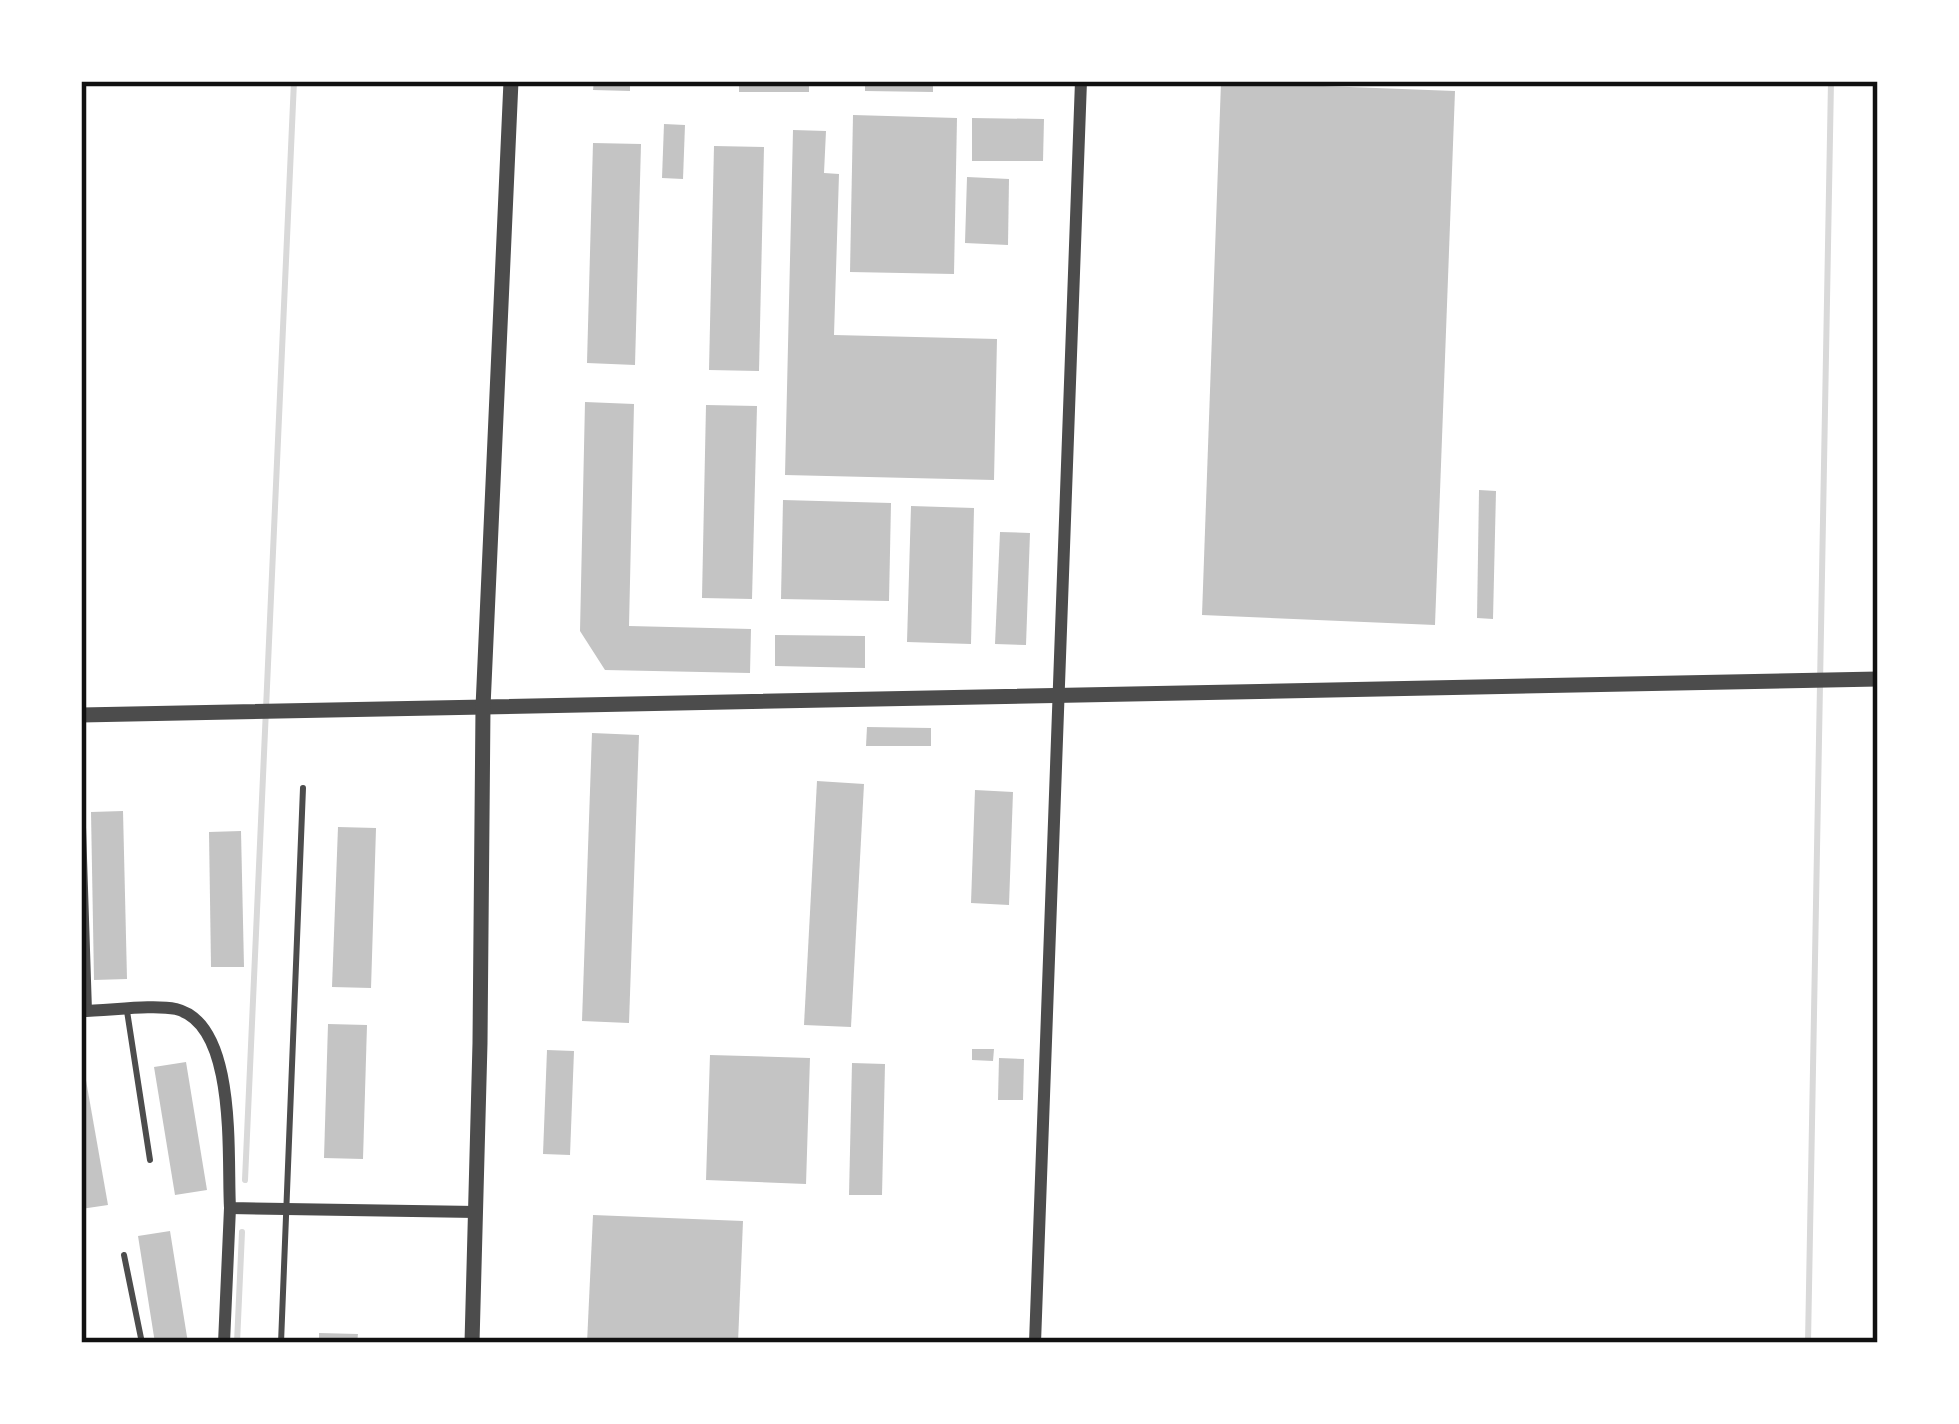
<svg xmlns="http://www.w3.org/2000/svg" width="1959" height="1424" font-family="'Open Sans',sans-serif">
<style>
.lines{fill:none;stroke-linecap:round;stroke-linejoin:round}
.stream{stroke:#d9d9d9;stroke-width:6}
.building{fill:#c4c4c4}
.service{stroke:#4c4c4c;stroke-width:6}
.minor{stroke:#4c4c4c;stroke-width:12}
.tertiary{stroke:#4c4c4c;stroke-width:15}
.neatline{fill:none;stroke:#111;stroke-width:4.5}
</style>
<rect width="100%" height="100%" fill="#fff"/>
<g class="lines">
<!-- stream -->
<g class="stream">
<polyline points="245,1180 294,81"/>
<polyline points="237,1343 242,1232"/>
<polyline points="1808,1343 1831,81"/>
</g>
</g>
<!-- building -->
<g class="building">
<polygon points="594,81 630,81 630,91 593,90"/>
<rect x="739" y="81" width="70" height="11"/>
<polygon points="865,81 933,81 933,92 865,91"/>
<polygon points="1221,82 1455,91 1435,625 1202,615"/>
<polygon points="853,115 957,118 954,274 850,272"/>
<polygon points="972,118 1044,119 1043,161 972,161"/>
<polygon points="664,124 685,125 683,179 662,178"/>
<polygon points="793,130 826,131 824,173 839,174 834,335 997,339 994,480 785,475"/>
<polygon points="593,143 641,144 635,365 587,363"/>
<polygon points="714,146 764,147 759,371 709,370"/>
<polygon points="967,177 1009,179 1008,245 965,243"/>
<polygon points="585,402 634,404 629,626 751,629 750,673 605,670 580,631"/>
<polygon points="706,405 757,406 752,599 702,598"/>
<polygon points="1479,490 1496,491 1493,619 1477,618"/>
<polygon points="783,500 891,503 889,601 781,599"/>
<polygon points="911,506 974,508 971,644 907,642"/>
<polygon points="1000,532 1030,533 1026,645 995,644"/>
<polygon points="775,635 865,636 865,668 775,666"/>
<polygon points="867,727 931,728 931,746 866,746"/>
<polygon points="592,733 639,735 629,1023 582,1021"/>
<polygon points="817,781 864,784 851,1027 804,1025"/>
<polygon points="975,790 1013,792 1009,905 971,903"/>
<polygon points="123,811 127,979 94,980 91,812"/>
<polygon points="338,827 376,828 371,988 332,987"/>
<polygon points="241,831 244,967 211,967 209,832"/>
<polygon points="328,1024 367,1025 363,1159 324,1158"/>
<polygon points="972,1049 994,1049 993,1061 972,1060"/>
<polygon points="547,1050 574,1051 570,1155 543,1154"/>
<polygon points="81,1052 108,1205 81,1209"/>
<polygon points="710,1055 810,1058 806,1184 706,1180"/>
<polygon points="999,1058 1024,1059 1023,1100 998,1100"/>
<polygon points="186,1062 207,1190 175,1195 154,1067"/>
<polygon points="852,1063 885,1064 882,1195 849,1195"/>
<polygon points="593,1215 743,1221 738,1343 587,1343"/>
<polygon points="170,1231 188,1343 155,1343 138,1236"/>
<polygon points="319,1333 358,1334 357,1343 319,1343"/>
</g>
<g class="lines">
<!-- service -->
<g class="service">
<polyline points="83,827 89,1011"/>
<polyline points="127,1011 150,1160"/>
<polyline points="124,1255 142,1343"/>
<polyline points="281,1343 303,788"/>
</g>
<!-- minor -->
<g class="minor">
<path d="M81,1011C108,1011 152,1004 176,1009C238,1024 227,1158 230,1208L476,1212"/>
<polyline points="224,1343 230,1208"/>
<polyline points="1035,1343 1081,81"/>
</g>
<!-- tertiary -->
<g class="tertiary">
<polyline points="81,715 1878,679"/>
<polyline points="472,1343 480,1043 483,707 511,81"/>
</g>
</g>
<!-- border -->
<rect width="1959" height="1424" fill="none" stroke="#ffffff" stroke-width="168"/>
<rect x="84" y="84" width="1791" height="1256" class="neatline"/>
</svg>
